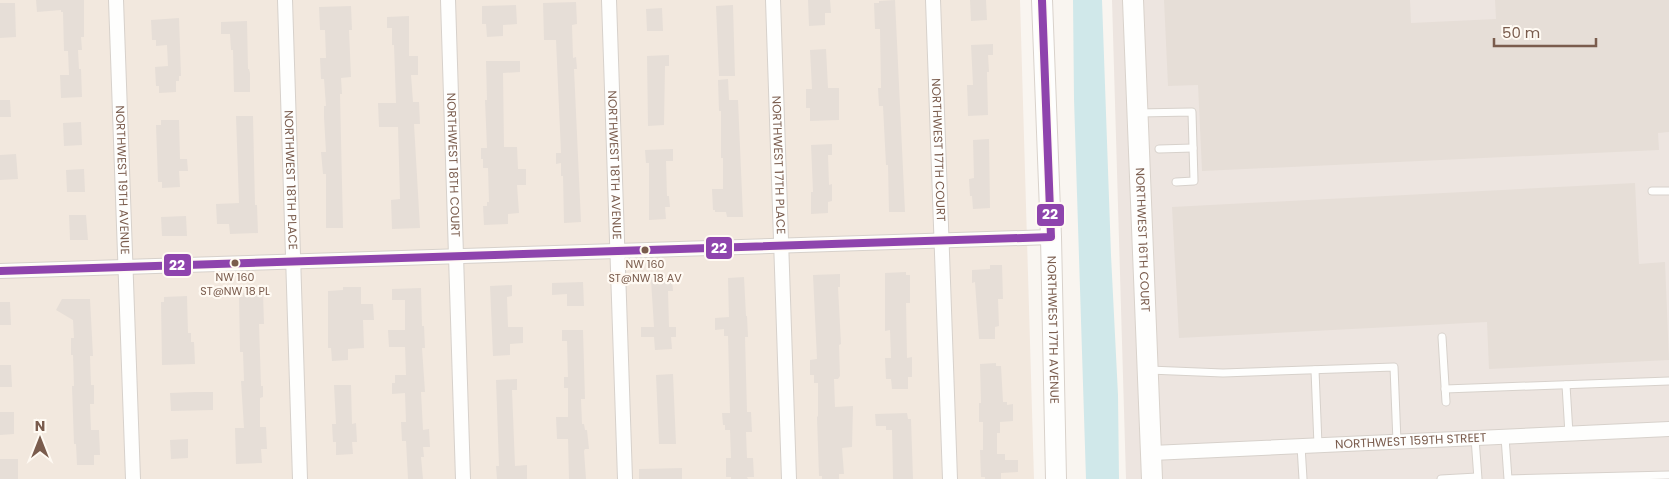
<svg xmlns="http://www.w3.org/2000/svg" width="1669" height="479" font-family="Poppins,sans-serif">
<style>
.residential{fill:#f2e8de}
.industrial{fill:#ede5e0}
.water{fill:#d0e8ea}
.building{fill:#e6ded7}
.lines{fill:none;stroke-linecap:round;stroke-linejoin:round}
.lane-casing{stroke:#d7d1cb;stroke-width:9}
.street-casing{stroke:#d7d1cb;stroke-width:16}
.secondary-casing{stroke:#d9d2cb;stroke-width:22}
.lane{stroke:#fefefd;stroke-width:7}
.street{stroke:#fefefd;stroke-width:14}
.secondary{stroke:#fefefd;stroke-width:20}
.bus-1-casing{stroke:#fffaf3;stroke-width:11}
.bus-1{stroke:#8e44ad;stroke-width:8}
.bus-dot{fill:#7a5c4d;stroke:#fffaf3;stroke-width:2}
.labels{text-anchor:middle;stroke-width:4.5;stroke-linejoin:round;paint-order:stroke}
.bus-label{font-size:11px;fill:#7a5c4d;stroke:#fffaf3}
.street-label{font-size:12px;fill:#7a5c4d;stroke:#fffaf3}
.line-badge{stroke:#fffaf3;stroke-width:2}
.badge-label{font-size:14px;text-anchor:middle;font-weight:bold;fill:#fff}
</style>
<rect width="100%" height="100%" fill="#f9f5f0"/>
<!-- residential -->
<polygon class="residential" points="0,0 1020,0 1034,479 0,479"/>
<!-- industrial -->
<polygon class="industrial" points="1112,0 1669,0 1669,479 1126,479"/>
<!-- water -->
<polygon class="water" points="1073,0 1102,0 1111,255 1118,395 1119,479 1086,479 1074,99"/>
<!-- building -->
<g class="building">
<polygon points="36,0 84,0 84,37 81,37 82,50 78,50 79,69 81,69 82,97 61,98 60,75 69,75 68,51 64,51 63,12 61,12 61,10 37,12"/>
<polygon points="808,0 830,0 831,13 825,13 825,25 809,26"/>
<polygon points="895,0 905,212 889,212 888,165 886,165 883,106 879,106 878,88 881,88 880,29 875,29 874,3 879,3 879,1"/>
<polygon points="970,0 986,0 987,20 971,21"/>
<polygon points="1164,0 1410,0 1411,23 1496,19 1495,0 1669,0 1669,132 1658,133 1659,150 1202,171 1198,85 1168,86"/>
<polygon points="576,2 577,24 572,25 573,58 576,57 577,69 574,69 581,222 564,223 563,176 561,176 561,163 556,164 556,153 561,153 556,40 544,40 543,3"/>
<polygon points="0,3 15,3 16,37 0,38"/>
<polygon points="516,5 517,24 503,25 503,36 487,37 486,24 482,24 482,6"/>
<polygon points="733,5 735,76 719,76 716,6"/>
<polygon points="351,6 352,30 349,30 351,77 341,78 342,94 340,94 343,228 326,228 326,174 323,174 321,152 326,152 324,117 324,106 326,106 324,79 321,79 320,58 326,58 325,30 320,30 319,7"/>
<polygon points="662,8 663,31 647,31 646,9"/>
<polygon points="409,16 409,56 418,56 418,75 411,75 413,102 419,102 420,124 414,124 420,228 392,229 391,200 400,199 398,127 379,127 378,103 396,103 394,45 392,45 392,28 387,28 387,17"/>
<polygon points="179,18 181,76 179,76 179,81 176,81 176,92 159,93 159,86 156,86 155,67 168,66 167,45 156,46 156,40 152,40 151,20"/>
<polygon points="247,21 248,69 249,69 250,73 250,92 234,92 233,50 231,50 230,34 221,34 221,22"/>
<polygon points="993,44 993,55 988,55 989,72 987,72 988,115 968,116 967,85 973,85 971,45"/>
<polygon points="826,49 828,88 839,88 839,120 810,121 810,108 806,108 806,89 812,89 810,50"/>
<polygon points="669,55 669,66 665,66 664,125 648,126 647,56"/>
<polygon points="486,61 520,61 520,72 503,73 504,147 517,147 518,169 526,169 526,185 517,185 519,213 508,214 508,224 484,225 483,206 487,206 487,202 489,202 488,168 483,168 483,159 481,159 481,148 487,148 485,100 487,100"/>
<polygon points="728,79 729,100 738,100 743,217 727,217 726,212 715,212 715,210 713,210 712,189 723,189 723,158 721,158 721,111 719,111 718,80"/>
<polygon points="0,100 10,100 11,117 0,117"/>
<polygon points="236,116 253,116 255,205 257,205 258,233 230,234 229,224 217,224 216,204 239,203"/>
<polygon points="161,120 179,120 180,159 187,159 188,171 179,171 180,187 162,188 162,182 158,182 156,125 161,125"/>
<polygon points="81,122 82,145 64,146 63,123"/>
<polygon points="989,139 990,208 973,209 972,196 970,196 969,179 974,178 973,140"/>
<polygon points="832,144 832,155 828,155 829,185 832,184 832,201 828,202 828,213 811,214 811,192 813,192 811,145"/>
<polygon points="673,149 673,161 666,161 667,196 669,196 670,207 665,207 666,219 649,220 649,163 646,163 645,150"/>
<polygon points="16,154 18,179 0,180 0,155"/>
<polygon points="84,169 85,192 67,192 66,170"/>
<polygon points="1635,183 1639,264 1665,262 1669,360 1489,369 1487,322 1179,338 1172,207"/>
<polygon points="69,215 86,215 88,240 70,240"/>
<polygon points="186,216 187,236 162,236 161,217"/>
<polygon points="990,265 1002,265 1003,299 998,299 999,326 995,327 995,339 979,339 975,282 972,283 972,270 990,269"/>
<polygon points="906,272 906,275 910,275 910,303 906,303 907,358 912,357 912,377 908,377 908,389 892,389 891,379 886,379 885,358 891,358 890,330 885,331 885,273"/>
<polygon points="840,274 840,287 838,287 841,344 839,345 840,376 838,379 834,379 835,407 853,406 852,447 842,448 844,474 839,474 839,479 822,479 822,476 819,476 817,417 818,416 818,383 814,383 814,375 810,375 810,360 817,359 813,275"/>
<polygon points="744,277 746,316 747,316 748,337 745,337 747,412 751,412 752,432 746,432 747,458 753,458 754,477 747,477 748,479 731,479 731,477 726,477 726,458 731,458 730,430 725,430 725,425 723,425 722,413 730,413 728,336 724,336 724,329 715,330 715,318 729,317 728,278"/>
<polygon points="651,280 672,280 673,291 668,291 669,327 676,327 676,337 671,337 672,349 655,350 654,337 641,337 641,327 654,327"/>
<polygon points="583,282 584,306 567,306 567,294 552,295 552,283"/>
<polygon points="512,285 512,296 507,297 508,327 523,327 523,343 510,344 510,355 493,356 490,286"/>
<polygon points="343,287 361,287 361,304 373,304 374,320 363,320 364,348 348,349 348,360 332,361 331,348 328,348 328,291 343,290"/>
<polygon points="421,288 422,326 424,326 425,348 422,348 425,392 421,392 423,430 429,429 430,447 423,447 424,457 421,457 423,479 408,479 406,441 402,441 401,422 406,422 405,393 392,394 392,383 395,383 395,375 406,375 405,347 389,347 388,330 405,330 405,300 392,300 392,289"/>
<polygon points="243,293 263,293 264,324 259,324 261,386 263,386 263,397 260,398 260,427 266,427 267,449 261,449 262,463 236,464 235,428 244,428 241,381 244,381 243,352 240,352 239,297 243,297"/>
<polygon points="187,296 188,333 191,333 191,342 194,342 195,364 162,365 161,302 164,302 164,297"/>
<polygon points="62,299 90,299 93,356 90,356 91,385 94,385 94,404 90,404 91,430 99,430 100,455 94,455 94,465 77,465 76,444 74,444 72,386 74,386 73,355 71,355 71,338 74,338 73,320 56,310"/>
<polygon points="0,302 10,302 11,325 0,325"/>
<polygon points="562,330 583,330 585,399 581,399 582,424 584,424 585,430 587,430 589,449 585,449 584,451 586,479 569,479 568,439 557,439 556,417 568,417 568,388 564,388 564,377 568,377 567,341 562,341"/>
<polygon points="996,363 996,366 1001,366 1003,402 1007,402 1007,405 1013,404 1013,421 1000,422 1000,433 997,433 997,454 1005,454 1005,460 1018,460 1018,472 1001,473 1001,479 985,479 985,477 981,477 980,450 983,450 983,422 979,422 979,403 981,403 980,364"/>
<polygon points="0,365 11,365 12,387 0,387"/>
<polygon points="673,374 676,444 659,444 656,375"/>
<polygon points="517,379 517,390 512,390 515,466 527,465 527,479 497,479 496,466 499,466 496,380"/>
<polygon points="334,385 351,385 352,424 356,423 357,442 352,442 353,454 336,455 336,442 333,442 332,424 336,424"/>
<polygon points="195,392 213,392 213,410 171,411 170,393"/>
<polygon points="0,412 14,412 14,434 0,435"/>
<polygon points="907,413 908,419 911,419 913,479 893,479 892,430 886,430 886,426 876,426 875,414"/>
<polygon points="188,439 188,458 171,459 170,440"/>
<rect x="0" y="459" width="18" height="20"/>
<polygon points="682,468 682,479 639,479 639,469"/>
</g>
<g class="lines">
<!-- lane casing -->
<g class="lane-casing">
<g id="lane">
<polyline points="1138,113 1192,112 1194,181 1176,182"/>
<polyline points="1159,149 1193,148"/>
<polyline points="1652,191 1669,191"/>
<polyline points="1442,337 1446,402"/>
<polyline points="1149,370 1223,373 1394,367 1397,442"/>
<polyline points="1315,370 1318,445"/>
<polyline points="1566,385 1569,434"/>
<polyline points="1445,389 1669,381"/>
<polyline points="1505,437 1508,479 1669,475"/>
<polyline points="1475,438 1478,479"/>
<polyline points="1301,446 1303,479"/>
<polyline points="1441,479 1477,477"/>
</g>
</g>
<!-- street casing -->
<g class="street-casing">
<g id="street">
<path id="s1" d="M116,0L133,479"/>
<path id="s2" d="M285,0L300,479"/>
<path id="s3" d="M448,0L463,479"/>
<path id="s4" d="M609,0L625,479"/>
<path id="s5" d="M773,0L789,479"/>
<path id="s6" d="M933,0L950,479"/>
<polyline points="0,271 1051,237"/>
<path id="s7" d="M1152,453L1669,429"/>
</g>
</g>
<!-- secondary casing -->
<g class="secondary-casing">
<g id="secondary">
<path id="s8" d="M1042,0L1051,237L1056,479"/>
<path id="s9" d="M1133,0L1152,479"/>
</g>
</g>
<!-- lane -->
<use href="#lane" class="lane"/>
<!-- street -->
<use href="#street" class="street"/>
<!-- secondary -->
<use href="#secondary" class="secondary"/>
<!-- bus-1 casing -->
<g class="bus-1-casing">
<polyline id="bus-1" points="0,271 1051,237 1042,0"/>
</g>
<!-- bus-1 -->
<use href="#bus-1" class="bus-1"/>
</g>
<!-- markers -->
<g class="bus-dot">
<circle cx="645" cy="250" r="4.5"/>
<circle cx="235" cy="263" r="4.5"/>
</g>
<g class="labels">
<!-- bus labels -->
<g class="bus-label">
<text x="645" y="268">NW 160<tspan x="645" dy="14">ST@NW 18 AV</tspan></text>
<text x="235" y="281">NW 160<tspan x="235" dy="14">ST@NW 18 PL</tspan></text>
</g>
<!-- street labels -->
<g class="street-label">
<text dy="4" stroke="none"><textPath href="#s6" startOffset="150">NORTHWEST 17TH COURT</textPath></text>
<text dy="4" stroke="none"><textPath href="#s3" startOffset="165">NORTHWEST 18TH COURT</textPath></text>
<text dy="4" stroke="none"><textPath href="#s4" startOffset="165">NORTHWEST 18TH AVENUE</textPath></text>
<text dy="4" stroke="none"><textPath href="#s5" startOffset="165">NORTHWEST 17TH PLACE</textPath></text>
<text dy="4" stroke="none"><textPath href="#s1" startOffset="180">NORTHWEST 19TH AVENUE</textPath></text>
<text dy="4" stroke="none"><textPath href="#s2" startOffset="180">NORTHWEST 18TH PLACE</textPath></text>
<text dy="4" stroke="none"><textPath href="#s9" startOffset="240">NORTHWEST 16TH COURT</textPath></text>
<text dy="4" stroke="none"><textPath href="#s8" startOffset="330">NORTHWEST 17TH AVENUE</textPath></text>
<text dy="4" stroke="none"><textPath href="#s7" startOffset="259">NORTHWEST 159TH STREET</textPath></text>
</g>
</g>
<g class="line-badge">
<rect x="1036" y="203" width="29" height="24" rx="5" fill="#8e44ad"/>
<rect x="705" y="236" width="28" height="24" rx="5" fill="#8e44ad"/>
<rect x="163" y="253" width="29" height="24" rx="5" fill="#8e44ad"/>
</g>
<g class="badge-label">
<text x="1050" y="219">22</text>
<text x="719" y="253">22</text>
<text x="177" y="270">22</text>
</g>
<!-- north arrow -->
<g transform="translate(40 439)" stroke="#fffaf3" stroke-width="4" paint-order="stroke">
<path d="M0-4L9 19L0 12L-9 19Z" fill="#7a5c4d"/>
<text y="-8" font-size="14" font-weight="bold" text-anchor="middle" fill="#7a5c4d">N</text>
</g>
<!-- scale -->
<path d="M1494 38v8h102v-8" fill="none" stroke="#7a5c4d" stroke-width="2.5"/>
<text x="1502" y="38" font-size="15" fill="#7a5c4d" stroke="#fffaf3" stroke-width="4" paint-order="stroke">50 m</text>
</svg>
